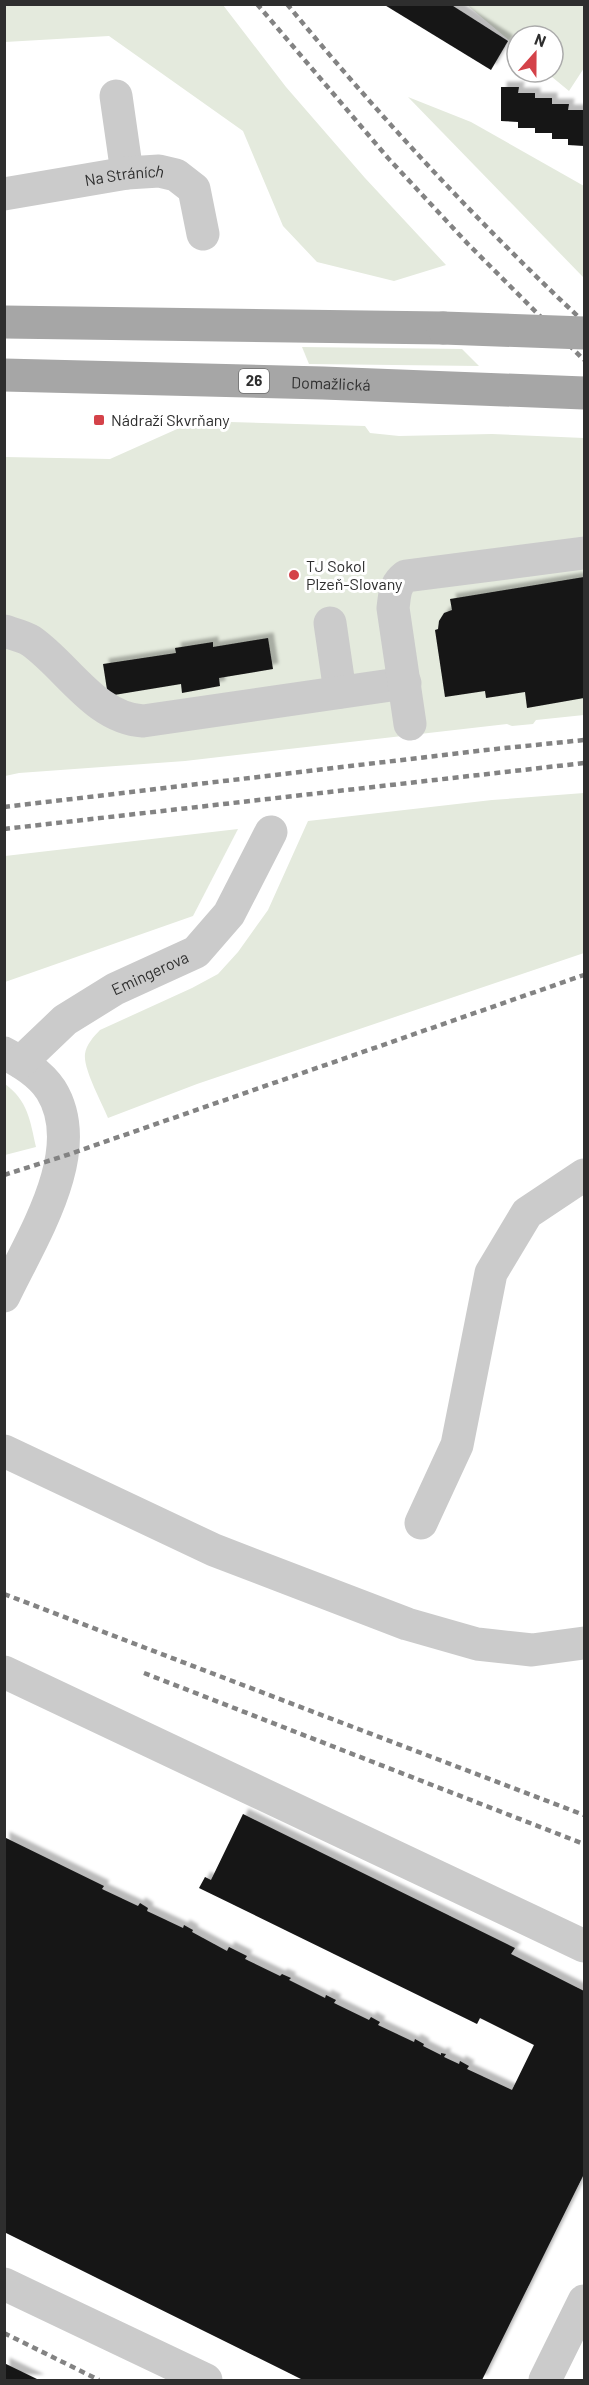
<svg xmlns="http://www.w3.org/2000/svg" width="589" height="2385" font-family="Barlow,sans-serif">
<style>
.green{fill:#e4eadd}
.building{fill:#151515;filter:url(#shadow)}
.lines{fill:none;stroke-linecap:round;stroke-linejoin:round}
.minor{stroke:#cbcbcb;stroke-width:33}
.major{stroke:#a6a6a6;stroke-width:33}
.rail{stroke:#838383;stroke-width:4.5;stroke-dasharray:6 4.5;stroke-linecap:butt}
.major-bridge{stroke:#a6a6a6;stroke-width:33}
.poi-dot{fill:#d44249;stroke:#fff;stroke-width:2}
.labels{text-anchor:middle;stroke-width:6;stroke-linejoin:round;paint-order:stroke}
.shield{fill:#fff;stroke:#6d6d6d;stroke-width:1.5}
.shield-label{font-size:15px;font-weight:bold;fill:#2e2e2e}
.street-label{font-size:16px;fill:#2e2e2e;stroke:#fff}
.poi-label{font-size:16px;fill:#2e2e2e;stroke:#fff;text-anchor:start}
</style>
<defs>
<filter id="shadow"><feDropShadow dx="5.5" dy="-5.5" stdDeviation="1.5" flood-color="#0004"/></filter>
</defs>
<rect width="100%" height="100%" fill="#fff"/>
<!-- green -->
<g class="green">
<polygon points="5,4 223,5 286,87 365,178 446,265 394,281 317,262 283,226 243,131 109,36 5,42"/>
<polygon points="467,5 584,5 584,68 569,91 546,72 553,72 553,36 517,36 517,47"/>
<polygon points="408,97 471,122 584,186 584,278"/>
<polygon points="302,347 462,349 479,366 309,364"/>
<polygon points="195,421 365,426 370,433 399,436 492,434 584,438 584,715 536,720 533,724 512,726 507,724 185,761 19,773 5,776 5,457 110,459"/>
<path d="M584,793V953L197,1084L108,1118C102,1103 83,1069 85,1054C86,1045 94,1036 100,1030L192,988L218,974L238,952L268,910L308,821L492,800Z"/>
<polygon points="238,829 193,916 5,982 5,856"/>
<path d="M5,1084C28,1101 30,1120 36,1147L5,1155Z"/>
</g>
<!-- building -->
<g class="building">
<polygon points="383,4 450,4 508,41 491,70"/>
<polygon points="501,87 519,87 518,93 535,93 535,98 552,98 552,104 569,104 568,110 584,110 584,146 568,145 568,139 552,139 552,133 535,133 535,128 518,128 518,122 501,121"/>
<polygon points="584,577 584,698 527,708 525,692 486,698 485,691 445,697 435,630 438,629 439,621 444,613 452,610 450,599"/>
<polygon points="268,638 273,669 219,678 220,686 182,693 181,684 108,696 103,664 176,653 175,648 213,642 213,647"/>
<polygon points="243,1814 515,1948 511,1954 584,1991 584,2174 482,2380 303,2380 4,2232 4,1837 104,1886 102,1889 138,1906 140,1903 148,1908 147,1911 183,1928 184,1925 193,1930 192,1932 227,1951 229,1947 247,1956 245,1959 280,1976 282,1974 291,1978 289,1980 325,1998 326,1995 336,2000 334,2003 369,2020 371,2017 380,2022 378,2025 414,2042 415,2039 424,2044 423,2046 441,2055 441,2053 446,2054 444,2057 459,2064 460,2061 469,2066 467,2069 512,2090 534,2045 480,2018 477,2024 199,1888 205,1877 211,1880"/>
<polygon points="4,2363 39,2380 4,2380"/>
</g>
<g class="lines">
<!-- minor -->
<g class="minor">
<polyline points="116,96 127,173"/>
<path id="s1" d="M4,194L127,173L159,171L176,175L194,189L203,234"/>
<polyline points="330,623 340,692"/>
<path d="M4,631C13,634 23,636 31,641C67,666 95,718 143,721L405,683"/>
<path d="M410,724L393,608C395,594 394,585 406,576L584,553"/>
<path d="M4,1053C21,1062 40,1073 51,1090C89,1151 31,1239 4,1296"/>
<path id="s2" d="M21,1062L65,1020L115,989L196,952L229,914L271,832"/>
<polyline points="4,1451 214,1550 407,1624 477,1644 532,1650 584,1643"/>
<polyline points="421,1523 457,1445 491,1273 527,1213 584,1175"/>
<polyline points="4,1672 584,1946"/>
<polyline points="4,2284 206,2380"/>
<polyline points="545,2380 584,2301"/>
</g>
<!-- major -->
<g class="major">
<polyline points="4,322 443,328"/>
<path id="s3" d="M4,375L323,383L584,393"/>
</g>
<!-- rail -->
<g class="rail">
<polyline points="257,4 388,158 468,244 584,360"/>
<path d="M287,4C379,116 479,224 584,322"/>
<polyline points="4,807 486,750 584,740"/>
<polyline points="4,829 584,763"/>
<polyline points="4,1175 64,1156 584,975"/>
<polyline points="4,1594 584,1815"/>
<polyline points="144,1673 584,1844"/>
<polyline points="4,2333 99,2380"/>
</g>
<!-- major-bridge -->
<polyline class="major-bridge" points="443,328 584,333"/>
</g>
<!-- markers -->
<g class="poi-dot">
<rect x="93" y="414" width="12" height="12" rx="3"/>
<circle cx="294" cy="575" r="6"/>
</g>
<g class="labels">
<!-- shield labels -->
<rect class="shield" x="239" y="369" width="30" height="24" rx="4.5"/>
<g class="shield-label">
<text x="254" y="386">26</text>
</g>
<!-- street labels -->
<g class="street-label">
<text dy="6" stroke="none"><textPath href="#s1" startOffset="122">Na Stráních</textPath></text>
<text dy="6" stroke="none"><textPath href="#s3" startOffset="327">Domažlická</textPath></text>
<text dy="6" stroke="none"><textPath href="#s2" startOffset="158">Emingerova</textPath></text>
</g>
<!-- poi labels -->
<g class="poi-label">
<text x="111" y="426">Nádraží Skvrňany</text>
<text x="306" y="572">TJ Sokol<tspan x="306" dy="18">Plzeň-Slovany</tspan></text>
</g>
</g>
<!-- border -->
<rect width="589" height="2385" fill="none" stroke="#2e2e2e" stroke-width="12"/>
<!-- north arrow -->
<g transform="translate(535 54) rotate(21)"><circle r="28" fill="#ffffff" stroke="#ababab" stroke-width="1.5"/>
<path d="M0-4.5L10 22L0 15L-10 22Z" fill="#d44249"/>
<text y="-9" font-size="16" font-weight="bold" text-anchor="middle" fill="#2e2e2e">N</text>
</g>
</svg>
